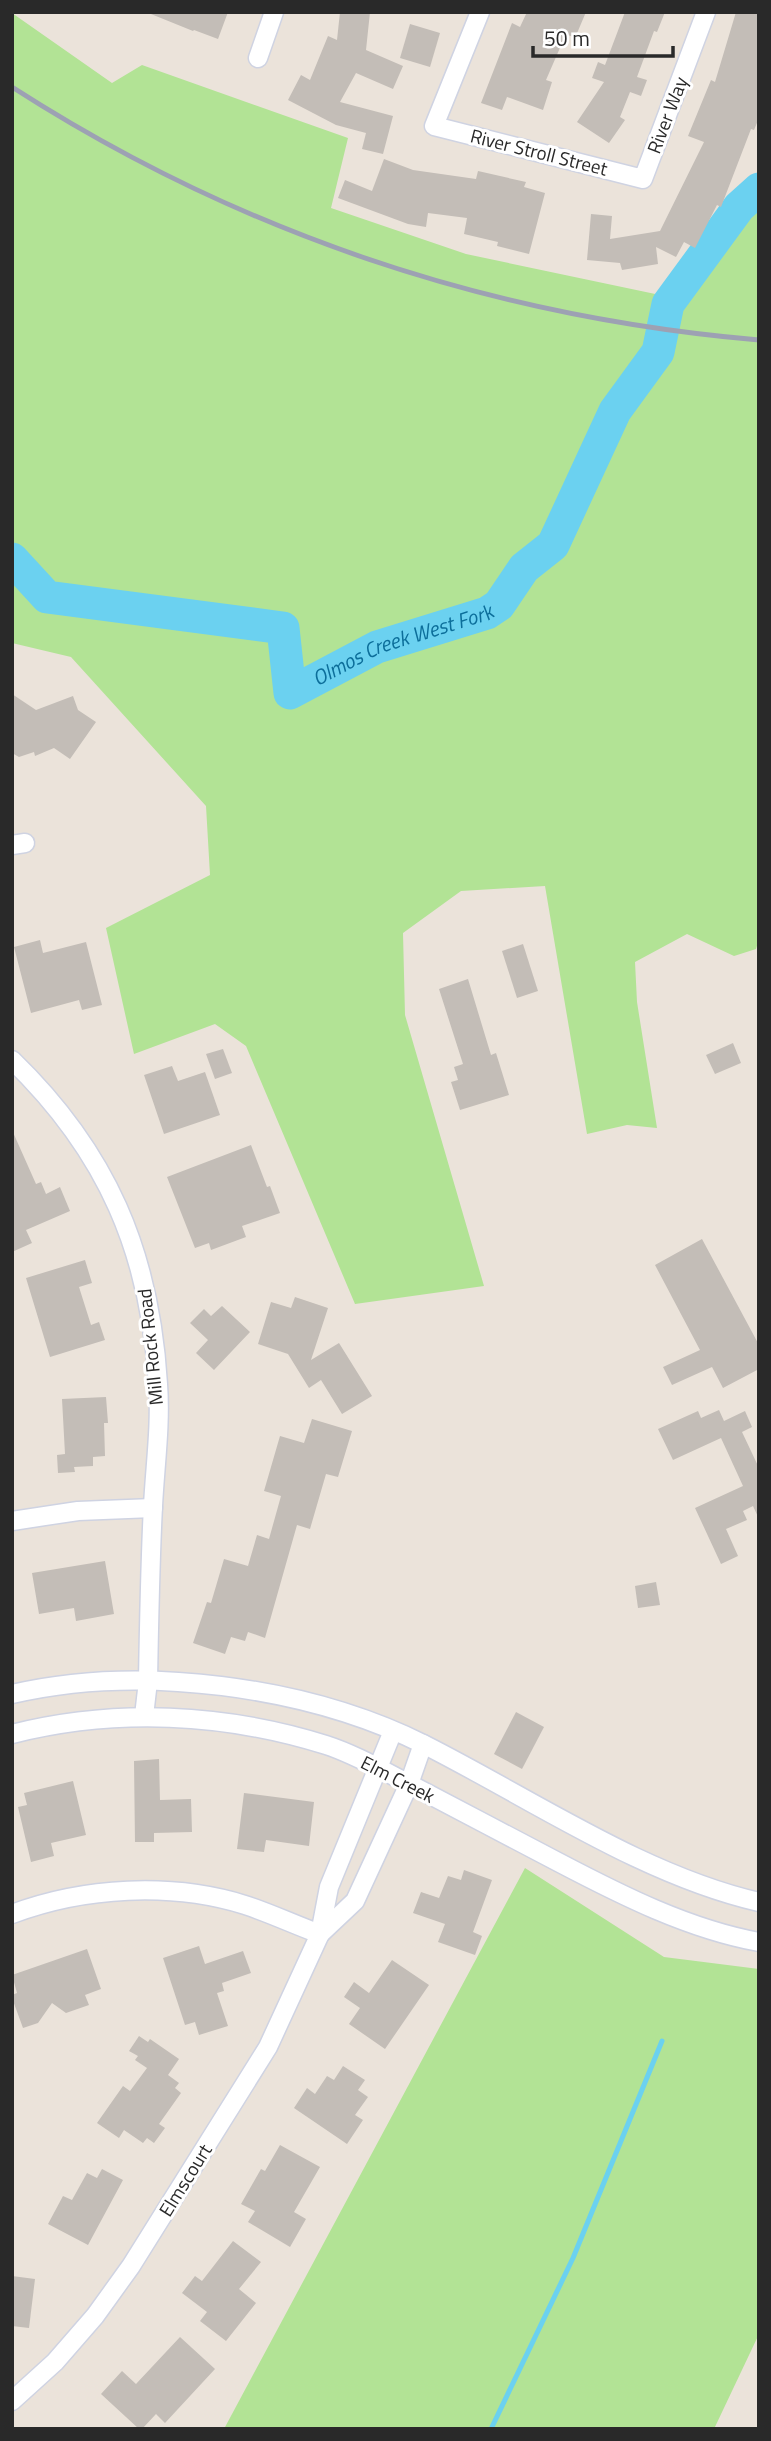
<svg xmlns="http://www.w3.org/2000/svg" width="771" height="2441" font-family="'Titillium Web',sans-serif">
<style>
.green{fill:#b2e395}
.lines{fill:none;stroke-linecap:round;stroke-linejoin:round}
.stream{stroke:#6bd1f0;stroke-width:5}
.river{stroke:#6bd1f0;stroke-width:33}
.building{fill:#c3bdb7}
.street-casing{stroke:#cfd3e2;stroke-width:21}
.street{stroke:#fff;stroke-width:18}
.rail{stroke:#9da1b3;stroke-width:5}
.labels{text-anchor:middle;stroke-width:6;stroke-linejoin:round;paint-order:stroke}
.street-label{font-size:19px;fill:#292929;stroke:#fff}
.water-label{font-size:21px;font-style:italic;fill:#0c6e9a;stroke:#fff}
</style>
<rect width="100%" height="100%" fill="#ebe3da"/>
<!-- green -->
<g class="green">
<polygon points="12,13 112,83 142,65 348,138 331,208 466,254 660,295 691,265 759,176 759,939 756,949 734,956 687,934 635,962 637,1002 657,1128 627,1125 587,1134 545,886 461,891 403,933 405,1015 484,1286 355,1304 246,1046 215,1024 134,1054 106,928 210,875 206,806 71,657 12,643"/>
<polygon points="525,1868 664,1957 759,1969 759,2334 714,2429 224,2429"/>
</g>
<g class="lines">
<!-- stream -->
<polyline class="stream" points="491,2429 573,2258 662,2041"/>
<!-- river -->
<path class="river" id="s1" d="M12,559L47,597L283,628L290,693L377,647L487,613L499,605L524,568L553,545L615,411L658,352L668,304L739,207L759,189"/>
</g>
<!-- building -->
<g class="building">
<polygon points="146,12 228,12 218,39 194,30 193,31"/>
<polygon points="340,12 370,12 366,50 403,66 393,89 356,73 340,102 393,116 383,154 362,149 366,133 336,125 288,100 301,75 310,80 328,36 337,40"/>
<polygon points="527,12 586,12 575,38 566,34 546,80 552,82 543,110 507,97 502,110 481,103 512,23 520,27"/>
<polygon points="625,12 665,12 657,32 654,31 637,77 647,80 641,96 630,92 620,117 625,120 609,143 577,122 604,82 592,78 598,62 605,65"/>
<polygon points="736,12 759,14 759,118 754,130 751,129 721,207 717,205 695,248 684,242 676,257 656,247 658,264 622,270 620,263 587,260 591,214 612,216 610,239 660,231 704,142 688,136 711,80 715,82"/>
<polygon points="410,24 440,33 430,67 400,58"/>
<polygon points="384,159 413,170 476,179 478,171 526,182 524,187 545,193 529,254 497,246 498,242 464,234 467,218 428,213 426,227 408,224 338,198 345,180 372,191"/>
<polygon points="12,694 36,710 73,696 78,710 96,722 70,759 54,748 35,756 34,752 19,757 12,753"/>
<polygon points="40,940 43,953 86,942 102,1005 82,1010 79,1000 31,1013 14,947"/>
<polygon points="523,944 538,991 517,998 502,951"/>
<polygon points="468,979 491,1055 496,1053 509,1095 460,1110 451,1082 458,1080 454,1067 463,1064 439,989"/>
<polygon points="733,1043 741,1063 715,1074 706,1055"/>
<polygon points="223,1049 232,1073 215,1079 206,1054"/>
<polygon points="172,1066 178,1081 205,1072 220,1115 164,1134 144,1075"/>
<polygon points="12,1130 36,1184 41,1182 46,1194 60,1187 70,1211 26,1230 32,1243 12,1252"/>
<polygon points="251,1145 267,1187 270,1186 280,1213 242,1226 246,1237 211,1250 209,1243 195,1248 167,1177"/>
<polygon points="702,1239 759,1345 759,1369 723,1388 712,1367 672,1385 663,1367 700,1350 655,1265"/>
<polygon points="85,1260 92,1283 79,1287 91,1325 99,1322 105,1340 50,1357 26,1278"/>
<polygon points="295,1297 328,1308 311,1360 339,1343 372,1396 342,1414 321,1380 309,1388 288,1354 258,1344 271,1302 291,1308"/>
<polygon points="222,1306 250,1332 214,1370 196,1353 208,1340 190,1323 204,1309 211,1316"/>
<polygon points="106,1397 108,1423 104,1423 105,1456 93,1457 93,1466 74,1467 75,1472 58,1473 57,1455 65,1454 62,1399"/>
<polygon points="719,1410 724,1421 745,1411 752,1427 742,1432 759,1468 759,1519 753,1506 743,1511 747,1520 726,1529 738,1556 721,1564 695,1508 743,1486 721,1438 673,1460 658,1429 698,1411 701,1418"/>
<polygon points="312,1419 352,1431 338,1477 326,1474 310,1529 297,1525 265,1638 248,1632 245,1641 231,1637 225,1654 193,1643 207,1602 211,1603 224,1559 248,1566 257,1535 269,1539 281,1496 264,1491 280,1436 304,1443"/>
<polygon points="105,1561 114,1614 76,1621 74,1608 39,1614 32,1573"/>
<polygon points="656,1582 660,1605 638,1608 635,1586"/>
<polygon points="516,1712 544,1727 522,1769 494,1754"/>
<polygon points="159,1759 160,1800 191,1799 192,1832 154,1833 154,1842 135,1842 134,1761"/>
<polygon points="73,1781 86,1835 51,1843 54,1856 31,1862 18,1807 27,1805 24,1793"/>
<polygon points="244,1793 314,1802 309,1846 266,1840 264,1852 237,1849"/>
<polygon points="464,1870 492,1880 473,1932 482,1936 475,1955 438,1942 445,1924 413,1913 421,1892 439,1898 448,1876 461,1880"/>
<polygon points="199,1946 205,1964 243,1951 251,1973 222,1983 224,1991 217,1993 228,2026 199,2035 195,2022 185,2025 163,1958"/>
<polygon points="87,1949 101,1989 85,1995 89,2005 66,2013 52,2003 38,2023 23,2028 12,1998 12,1995 17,1993 12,1975"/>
<polygon points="392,1960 429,1985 385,2049 349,2024 360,2008 344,1997 354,1982 369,1993"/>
<polygon points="139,2036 148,2042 150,2039 179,2059 168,2075 179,2083 175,2088 181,2093 159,2124 165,2128 154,2143 147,2138 143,2143 124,2130 119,2138 97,2123 123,2086 130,2091 147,2068 135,2060 138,2056 129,2051"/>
<polygon points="343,2066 365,2080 358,2090 368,2097 355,2115 363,2120 347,2144 294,2108 307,2088 315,2094 327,2076 334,2080"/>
<polygon points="280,2145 320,2167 294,2212 306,2219 290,2247 248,2222 255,2211 241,2204 261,2169 265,2171"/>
<polygon points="102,2169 123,2180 88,2245 48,2224 63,2196 72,2200 87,2173 97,2178"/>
<polygon points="233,2241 261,2262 239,2289 256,2303 226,2341 200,2321 207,2312 182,2293 195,2276 202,2281"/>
<polygon points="12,2276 35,2279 29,2328 12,2326"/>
<polygon points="180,2337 215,2369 165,2423 156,2414 142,2429 139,2429 101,2394 122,2371 136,2384"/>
</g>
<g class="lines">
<!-- street casing -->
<g class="street-casing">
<g id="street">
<polyline points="480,12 434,126 643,179 706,12"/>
<polyline points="258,58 274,12"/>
<polyline points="12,845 25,843"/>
<path d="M12,1060C107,1152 150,1252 158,1384C161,1425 155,1466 153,1506C150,1564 149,1623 148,1681L144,1716"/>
<polyline points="12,1521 78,1511 153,1508"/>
<path d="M12,1694C141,1664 307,1686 425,1745C532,1799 642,1875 759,1902"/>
<path d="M12,1734C115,1708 224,1713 326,1745C357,1755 387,1773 417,1788C464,1813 511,1837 558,1862C621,1895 688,1929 759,1942"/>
<path d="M12,1914C84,1887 171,1882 245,1905C270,1913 295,1925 320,1934L268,2047L131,2266L95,2316L55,2362L12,2401"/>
<polyline points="320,1934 355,1901 409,1784 423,1744"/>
<polyline points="320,1934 329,1887 393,1731"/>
</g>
</g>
<!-- street -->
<use href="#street" class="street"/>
<!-- rail -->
<path class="rail" d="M12,87C239,233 491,317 759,340"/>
</g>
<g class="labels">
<!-- street labels -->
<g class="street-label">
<text transform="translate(667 115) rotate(-69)" y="7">River Way</text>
<text transform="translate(539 152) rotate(14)" y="7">River Stroll Street</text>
<text transform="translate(150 1347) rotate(-96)" y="7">Mill Rock Road</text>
<text transform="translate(398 1779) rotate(27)" y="7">Elm Creek</text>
<text transform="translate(185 2180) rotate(-58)" y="7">Elmscourt</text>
</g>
<!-- water labels -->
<g class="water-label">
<text dy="7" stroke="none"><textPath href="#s1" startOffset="478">Olmos Creek West Fork</textPath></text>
</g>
</g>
<!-- border -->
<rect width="771" height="2441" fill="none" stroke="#292929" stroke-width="28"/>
<!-- scale -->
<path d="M533 46v10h140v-10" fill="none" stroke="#292929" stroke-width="3.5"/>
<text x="544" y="46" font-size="21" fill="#292929" stroke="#ffffff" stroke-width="5" paint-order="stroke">50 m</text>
</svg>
